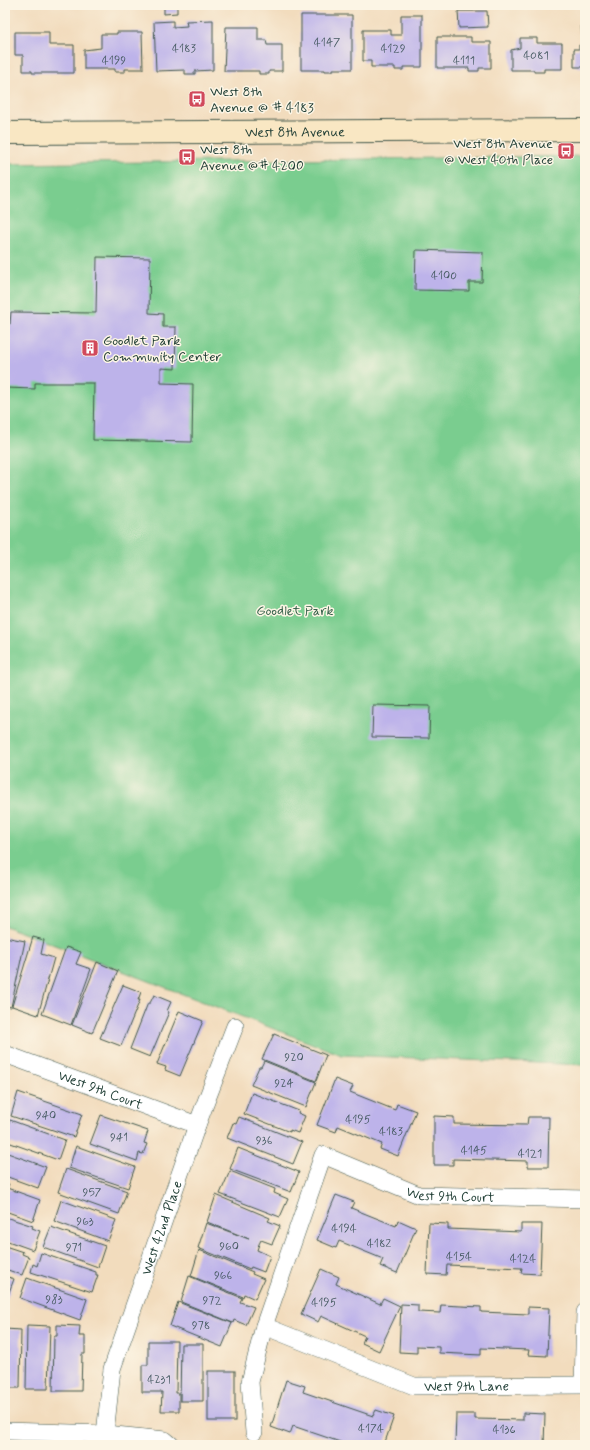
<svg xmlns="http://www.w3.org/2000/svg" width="590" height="1450" font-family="Mynerve,sans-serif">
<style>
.green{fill:#7acd8f;stroke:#4c8562}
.building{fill:#bdb3ea}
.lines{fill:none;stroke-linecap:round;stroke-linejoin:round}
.street-casing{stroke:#3f5549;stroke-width:18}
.secondary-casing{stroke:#3f5549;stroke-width:24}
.street{stroke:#fff;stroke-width:17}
.secondary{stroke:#f9e7c3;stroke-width:22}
.labels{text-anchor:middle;stroke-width:3;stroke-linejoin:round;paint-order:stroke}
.number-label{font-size:12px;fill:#465a62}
.poi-label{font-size:14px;fill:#1f3d34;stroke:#fcf5e5;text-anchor:start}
.street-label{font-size:14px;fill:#1f3d34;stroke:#fcf5e5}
.park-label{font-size:14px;fill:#36614b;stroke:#fcf5e5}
</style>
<rect width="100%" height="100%" fill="#fcf5e5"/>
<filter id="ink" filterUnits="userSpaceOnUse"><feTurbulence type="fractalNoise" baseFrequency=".025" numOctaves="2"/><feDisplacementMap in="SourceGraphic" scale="8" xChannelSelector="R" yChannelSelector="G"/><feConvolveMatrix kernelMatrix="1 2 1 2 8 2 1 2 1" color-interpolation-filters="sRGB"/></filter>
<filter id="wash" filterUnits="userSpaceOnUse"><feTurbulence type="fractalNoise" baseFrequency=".012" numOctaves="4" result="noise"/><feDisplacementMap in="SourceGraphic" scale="16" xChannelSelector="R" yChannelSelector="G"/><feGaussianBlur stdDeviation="0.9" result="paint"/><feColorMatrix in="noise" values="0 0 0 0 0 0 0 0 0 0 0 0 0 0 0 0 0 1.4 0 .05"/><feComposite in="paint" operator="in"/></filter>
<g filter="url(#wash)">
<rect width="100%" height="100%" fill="#f2dcbd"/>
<!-- green -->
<polygon class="green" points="585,156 585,1065 342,1055 5,926 5,164"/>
<g id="blocks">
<!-- building -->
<g class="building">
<polygon points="164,5 177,5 177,13 164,14"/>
<polygon points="458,11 487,11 488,27 459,28"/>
<polygon points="301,15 352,15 352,69 333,69 333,71 325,71 325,70 301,70"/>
<polygon points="401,15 422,15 422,67 403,67 403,70 395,70 395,67 371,67 371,61 363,61 363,30 391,30 391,35 401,35"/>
<polygon points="213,20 213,70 195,71 195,74 185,74 185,70 156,71 154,22 173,21 173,27 187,26 186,21"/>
<polygon points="581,25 585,25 585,67 574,67 574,49 579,49 579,45 582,45"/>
<polygon points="226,27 258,27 258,40 266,40 267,45 282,45 282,71 269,71 269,74 259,74 259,71 224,71"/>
<polygon points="15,32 49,32 49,45 74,45 74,73 32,73 32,71 23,71 23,55 15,55"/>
<polygon points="117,32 142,32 143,69 125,69 125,72 115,72 115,69 84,69 84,50 101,48 101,34 117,34"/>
<polygon points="437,37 471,37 471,42 491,42 491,68 479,68 479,71 469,71 469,68 437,68"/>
<polygon points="520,38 537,38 537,43 562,43 562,69 544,69 544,72 534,72 534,70 511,70 511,50 520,48"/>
<polygon points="416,250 483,252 482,282 469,282 469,291 415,290"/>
<polygon points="97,257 150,258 149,313 163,314 163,327 176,327 175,369 161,368 161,383 193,384 192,442 93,440 94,383 35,383 35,389 5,388 5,324 10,324 11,312 96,313"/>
<polygon points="373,705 430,706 429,738 372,737"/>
<polygon points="5,937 25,941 11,1007 5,1006"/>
<polygon points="33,937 44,940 41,954 54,958 38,1015 12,1006"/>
<polygon points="66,947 81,952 76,964 91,969 71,1025 42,1014"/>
<polygon points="97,962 118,971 92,1033 72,1025"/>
<polygon points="123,985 141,992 138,1000 140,1000 121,1046 100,1038"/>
<polygon points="154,995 171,1002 167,1011 169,1012 150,1057 130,1049 148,1003 150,1003"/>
<polygon points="179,1011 203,1021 180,1076 165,1070 166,1067 157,1064"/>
<polygon points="274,1034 326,1055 316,1081 262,1059"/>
<polygon points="264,1061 316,1082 306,1107 251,1085 259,1067 261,1067"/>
<polygon points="335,1079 353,1086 350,1092 395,1110 397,1104 416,1111 398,1156 380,1149 382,1144 338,1126 336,1132 317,1125"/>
<polygon points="18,1092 82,1114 74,1137 11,1116"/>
<polygon points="252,1093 299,1111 298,1113 305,1116 298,1133 290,1130 290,1132 244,1114"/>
<polygon points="101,1115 148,1131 144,1143 147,1144 143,1154 139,1153 137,1161 90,1144"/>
<polygon points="434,1116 454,1117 454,1124 527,1125 528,1117 549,1117 548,1167 528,1167 528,1161 453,1159 453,1165 434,1165"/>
<polygon points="239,1117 302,1142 293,1164 227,1138 233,1123 236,1124"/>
<polygon points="10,1120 65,1140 58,1160 5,1141 5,1132"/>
<polygon points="76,1146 135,1167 128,1188 69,1168"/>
<polygon points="238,1148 299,1172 291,1192 230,1169"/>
<polygon points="5,1152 46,1167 38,1188 5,1176"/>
<polygon points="66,1169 127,1191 119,1214 58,1192"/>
<polygon points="230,1171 275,1189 274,1193 288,1199 280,1217 220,1194"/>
<polygon points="5,1183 9,1184 7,1188 40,1200 33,1221 5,1211"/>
<polygon points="216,1195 270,1218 268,1221 280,1226 272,1244 261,1240 259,1244 257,1250 270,1256 264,1272 251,1267 250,1269 198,1248 206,1223 249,1239 207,1222"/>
<polygon points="336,1195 354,1202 351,1208 396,1226 398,1220 416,1228 397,1273 380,1266 383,1259 339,1241 336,1248 317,1240"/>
<polygon points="61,1200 116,1220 108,1241 54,1221"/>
<polygon points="5,1217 33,1226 32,1228 40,1231 33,1250 5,1240"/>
<polygon points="429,1223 448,1224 448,1229 521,1232 521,1224 542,1224 540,1274 521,1273 522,1268 447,1265 446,1275 427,1274"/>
<polygon points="51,1227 105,1246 98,1267 43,1247"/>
<polygon points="5,1246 23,1252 22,1254 29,1257 22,1275 5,1269"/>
<polygon points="199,1250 253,1272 252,1274 264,1279 255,1299 244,1294 243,1297 191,1276"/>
<polygon points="41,1253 96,1272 96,1275 98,1275 92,1292 31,1272 33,1264 37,1266"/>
<polygon points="321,1269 339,1277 336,1284 380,1304 383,1298 400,1306 379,1351 362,1343 365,1336 321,1316 318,1322 301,1314"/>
<polygon points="5,1276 14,1279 5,1303"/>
<polygon points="189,1276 242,1298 240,1302 254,1307 246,1325 234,1320 233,1323 181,1302"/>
<polygon points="27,1278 87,1299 80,1320 20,1298"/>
<polygon points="178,1302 232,1323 222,1347 170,1326"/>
<polygon points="401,1304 418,1305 418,1312 440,1313 441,1305 481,1307 481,1312 528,1314 528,1307 549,1308 547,1356 528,1355 529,1350 481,1348 481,1355 439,1353 439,1347 417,1346 417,1353 399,1352"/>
<polygon points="27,1325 50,1326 48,1389 26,1389"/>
<polygon points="57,1325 80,1326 79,1336 85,1336 85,1354 82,1354 81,1391 53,1391 54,1336 57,1336"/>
<polygon points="5,1329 21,1330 20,1388 5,1388"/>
<polygon points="148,1341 177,1341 176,1393 179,1393 179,1411 161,1411 162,1392 142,1392 142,1365 148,1365"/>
<polygon points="181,1344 203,1344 203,1401 180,1401"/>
<rect x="208" y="1371" width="27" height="50"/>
<polygon points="286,1380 305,1386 303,1392 373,1416 376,1410 394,1416 384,1445 349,1445 293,1426 290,1434 271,1427"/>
<polygon points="523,1413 545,1414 544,1445 455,1445 456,1414 475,1414 475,1419 523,1420"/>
</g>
</g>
</g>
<g filter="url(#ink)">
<use href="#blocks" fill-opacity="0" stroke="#3f5549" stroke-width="1"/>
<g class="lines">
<!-- street casing -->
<g class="street-casing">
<g id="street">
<path id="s1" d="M5,1054L197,1125"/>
<path id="s2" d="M264,1326L414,1386L585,1385"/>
<polyline points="583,1385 585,1312"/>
<polyline points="5,1431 105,1434 165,1440 171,1445"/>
<path id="s3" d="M254,1432L250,1382L264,1326L323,1155L419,1195L585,1199"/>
<path id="s4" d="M105,1434L112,1369L197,1125L235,1026"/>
</g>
</g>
<!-- secondary casing -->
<g class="secondary-casing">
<g id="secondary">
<path id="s5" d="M5,133L585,130"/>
</g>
</g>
<!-- street -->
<use href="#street" class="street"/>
<!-- secondary -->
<use href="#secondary" class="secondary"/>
</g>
</g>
<!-- icons -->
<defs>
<g id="bus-square" transform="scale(0.9)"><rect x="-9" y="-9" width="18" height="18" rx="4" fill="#d1495b" stroke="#fcf5e5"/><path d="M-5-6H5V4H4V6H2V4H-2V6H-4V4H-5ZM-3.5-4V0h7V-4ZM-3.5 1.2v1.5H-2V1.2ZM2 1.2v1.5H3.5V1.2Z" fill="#fff"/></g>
<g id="building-square" transform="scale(0.9)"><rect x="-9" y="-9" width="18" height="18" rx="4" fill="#d1495b" stroke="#fcf5e5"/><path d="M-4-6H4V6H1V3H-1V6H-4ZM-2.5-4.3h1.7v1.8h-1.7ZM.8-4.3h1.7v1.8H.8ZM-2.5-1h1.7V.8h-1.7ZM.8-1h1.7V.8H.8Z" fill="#fff"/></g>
</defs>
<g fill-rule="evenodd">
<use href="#bus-square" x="197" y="99"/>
<use href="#bus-square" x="566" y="151"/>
<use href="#bus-square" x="187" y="157"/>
<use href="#building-square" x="90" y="348"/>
</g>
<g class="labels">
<!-- number labels -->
<g class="number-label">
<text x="327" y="46">4147</text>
<text x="184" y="52">4183</text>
<text x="393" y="52">4129</text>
<text x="536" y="59">4081</text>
<text x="114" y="64">4199</text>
<text x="464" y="64">4111</text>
<text x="444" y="279">4100</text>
<text x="294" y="1061">920</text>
<text x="284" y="1087">924</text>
<text x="46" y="1119">940</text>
<text x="358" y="1123">4195</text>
<text x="391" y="1135">4183</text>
<text x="119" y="1141">941</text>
<text x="264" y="1144">936</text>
<text x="474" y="1154">4145</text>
<text x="530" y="1157">4121</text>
<text x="92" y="1196">957</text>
<text x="85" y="1225">963</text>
<text x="344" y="1232">4194</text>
<text x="379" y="1247">4182</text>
<text x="229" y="1250">960</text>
<text x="74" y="1251">971</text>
<text x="459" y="1260">4154</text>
<text x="523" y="1262">4124</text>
<text x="223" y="1279">966</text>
<text x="54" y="1303">983</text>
<text x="212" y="1304">972</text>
<text x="324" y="1306">4195</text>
<text x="201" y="1329">978</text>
<text x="159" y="1383">4231</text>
<text x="371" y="1432">4174</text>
<text x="504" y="1433">4136</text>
</g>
<!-- poi labels -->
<g class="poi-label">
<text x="210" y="96">West 8th<tspan x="210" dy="16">Avenue @ # 4183</tspan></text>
<text x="553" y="148" text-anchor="end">West 8th Avenue<tspan x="553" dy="16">@ West 40th Place</tspan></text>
<text x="200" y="154">West 8th<tspan x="200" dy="16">Avenue @# 4200</tspan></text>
<text x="103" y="345">Goodlet Park<tspan x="103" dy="16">Community Center</tspan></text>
</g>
<!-- street labels -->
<g class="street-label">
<text dy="5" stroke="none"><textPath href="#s5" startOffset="290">West 8th Avenue</textPath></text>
<text dy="5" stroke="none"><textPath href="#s1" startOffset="102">West 9th Court</textPath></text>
<text dy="5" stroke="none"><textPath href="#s3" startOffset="424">West 9th Court</textPath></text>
<text dy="5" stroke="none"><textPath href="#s4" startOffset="215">West 42nd Place</textPath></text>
<text dy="5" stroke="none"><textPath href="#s2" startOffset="214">West 9th Lane</textPath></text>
</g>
<!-- park labels -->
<g class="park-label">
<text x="295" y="615">Goodlet Park</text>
</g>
</g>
<!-- margin -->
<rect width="590" height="1450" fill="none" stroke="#fcf5e5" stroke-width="20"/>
</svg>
